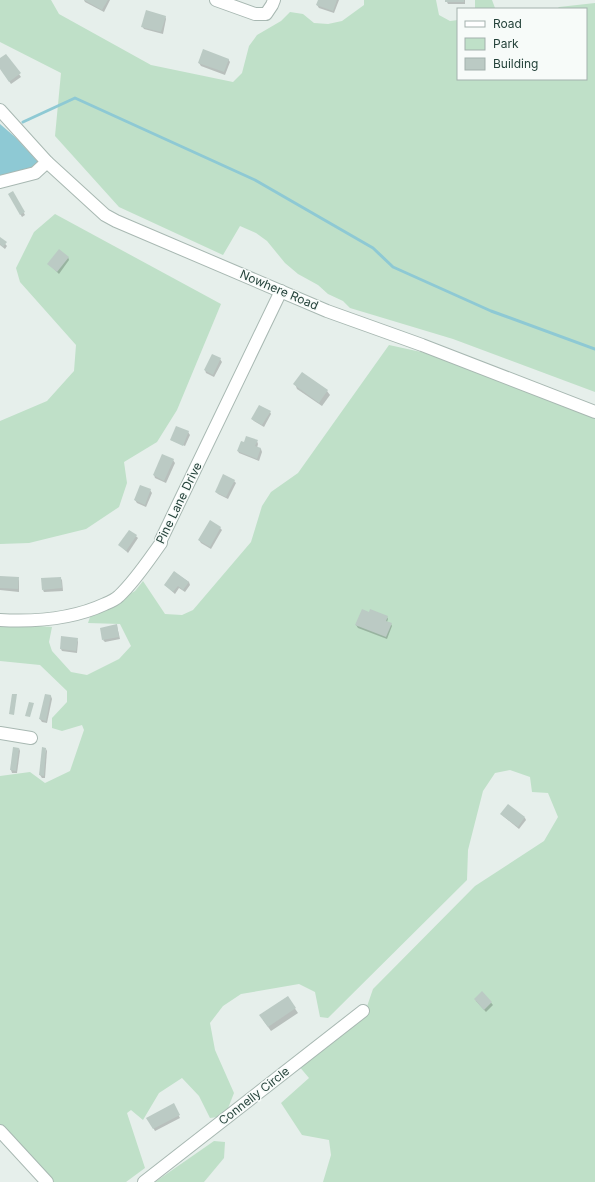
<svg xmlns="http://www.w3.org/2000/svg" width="595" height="1182" font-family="Inter,sans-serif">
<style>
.green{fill:#bfe0c8}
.water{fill:#8ec9d4}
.shadow{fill:#0003}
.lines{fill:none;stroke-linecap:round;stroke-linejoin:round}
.stream{stroke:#8ec9d4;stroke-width:3}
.building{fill:#bbcac4}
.minor-casing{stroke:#a8b8b2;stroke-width:14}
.tertiary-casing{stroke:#a8b8b2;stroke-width:14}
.minor{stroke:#fff;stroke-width:12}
.tertiary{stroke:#fff;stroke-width:12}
.labels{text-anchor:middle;stroke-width:3;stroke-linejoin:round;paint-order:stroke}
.street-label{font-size:12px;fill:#24423a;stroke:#f7fbf9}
</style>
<rect width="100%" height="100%" fill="#e6efeb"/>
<!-- green -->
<g class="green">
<polygon points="0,0 51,0 59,14 151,65 233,82 242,73 249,46 257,35 281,21 290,12 303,14 314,23 328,24 342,21 364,5 364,0 436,0 439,15 450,21 458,20 458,79 586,79 586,9 557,9 559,7 595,3 595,392 453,339 350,308 343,301 328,294 318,285 298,274 285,263 267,241 256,233 240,226 223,255 119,207 55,136 61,73 0,42"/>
<polygon points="475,0 492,0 495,8 498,9 475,9"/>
<polygon points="55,214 221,304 177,410 157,442 124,462 127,483 119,507 86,529 29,543 0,544 0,421 47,401 74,371 76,345 20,282 16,268 34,232"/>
<polygon points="389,345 435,355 595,415 595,1182 323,1182 331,1155 329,1140 302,1135 281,1103 309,1078 298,1065 363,1018 373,989 475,886 544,841 558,817 548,793 532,792 530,777 510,770 495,773 483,791 468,850 467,880 328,1018 320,1017 315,992 299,984 241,994 223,1006 210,1023 215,1050 234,1093 225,1116 210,1118 199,1096 182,1078 159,1093 143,1120 131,1110 127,1113 145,1168 126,1182 54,1182 0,1125 0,776 30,772 45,783 70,771 84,730 82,725 62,731 52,728 52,718 67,702 67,691 40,665 0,661 0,623 52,627 49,642 52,651 71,672 87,675 119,659 131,646 120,624 88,623 90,617 135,591 143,581 165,614 182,615 193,610 251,542 262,506 271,492 298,473"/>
<polygon points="214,1141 225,1142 224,1158 204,1182 155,1182"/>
</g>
<!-- water -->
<polygon class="water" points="0,124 15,137 39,163 32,168 0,177"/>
<!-- shadow -->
<g class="shadow">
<polygon points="84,0 110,0 104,12 85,2"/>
<polygon points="319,0 339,0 334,13 319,8 317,5"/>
<polygon points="446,0 465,0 465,4 448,4"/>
<polygon points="165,16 166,19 163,34 144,29 142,26"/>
<polygon points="6,55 21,77 11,84 0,68 0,60"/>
<polygon points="228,59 230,62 225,75 201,66 199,63"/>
<polygon points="12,192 25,215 22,217 9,194"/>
<polygon points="0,238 7,246 5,249 0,245"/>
<polygon points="68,257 69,260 59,274 49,264"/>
<polygon points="220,359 222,362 214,377 206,373 205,370"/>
<polygon points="295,384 327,391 330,395 322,406 297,389"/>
<polygon points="270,412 271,414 264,427 254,421 252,419"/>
<polygon points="188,432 190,435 185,446 171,440"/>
<polygon points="257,441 258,444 257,448 261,449 262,452 259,461 239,453 238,451 245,443"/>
<polygon points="173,460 175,463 166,483 155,478 154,475"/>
<polygon points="234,481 236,483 228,499 218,494 216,492"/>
<polygon points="150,490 152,493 146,507 137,503 135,500"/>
<polygon points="220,528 222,530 211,549 201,543 199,540"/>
<polygon points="130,531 138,538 128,553 120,545"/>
<polygon points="174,572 189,582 190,585 185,592 179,588 175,594 165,585"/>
<polygon points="0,577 18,578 19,581 19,592 0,590"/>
<polygon points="60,578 62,580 63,591 44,592 43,590"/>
<polygon points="369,613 387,617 388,619 387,622 391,624 392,626 387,639 358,628 356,625"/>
<polygon points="117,626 120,639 105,642 103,640"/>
<polygon points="77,639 78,642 77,653 62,651 61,649"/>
<polygon points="46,695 51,696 52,699 47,723 42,722 40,719"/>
<polygon points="19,748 20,751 17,773 12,773 11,770"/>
<polygon points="46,749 47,751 45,778 42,778 40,775"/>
<polygon points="502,814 525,818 526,820 519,829 503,816"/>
<polygon points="482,992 493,1005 486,1012 476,1001"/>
<polygon points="287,997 298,1013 271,1031 263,1020"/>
<polygon points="173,1105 180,1118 155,1131 148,1118"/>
</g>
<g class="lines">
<!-- stream -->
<polyline class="stream" points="23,122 75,98 255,180 373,248 393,267 491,311 595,349"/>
</g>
<!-- building -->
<g class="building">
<polygon points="84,0 108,0 102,10"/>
<polygon points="318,0 337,0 333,11 316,5"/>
<rect x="445" y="0" width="19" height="2"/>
<polygon points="146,10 166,16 161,32 141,27"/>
<polygon points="203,49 229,59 224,72 198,63"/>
<polygon points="6,54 21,73 9,82 0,69 0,58"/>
<polygon points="13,191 25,212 20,215 8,194"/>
<polygon points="0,237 7,242 3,247 0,244"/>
<polygon points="59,249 69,257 57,272 47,264"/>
<polygon points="212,354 221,358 213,375 204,370"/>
<polygon points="302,372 328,390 319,403 293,384"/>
<polygon points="259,405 271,411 262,425 251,419"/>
<polygon points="176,426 189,431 183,446 170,440"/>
<polygon points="246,436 258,440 255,446 261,448 257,459 237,451 241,441 244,442"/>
<polygon points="162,454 174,459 164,481 153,475"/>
<polygon points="223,474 235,480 226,497 215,492"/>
<polygon points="140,485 151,489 145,505 134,500"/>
<polygon points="210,520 221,527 210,547 198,540"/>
<polygon points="129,530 137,535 126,551 118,545"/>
<polygon points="174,571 189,582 183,590 178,586 173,592 164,585"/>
<polygon points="0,576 19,577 18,589 0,588"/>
<polygon points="61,577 62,588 42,590 41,578"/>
<polygon points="362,609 369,612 370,609 388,616 386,621 392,623 386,637 355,625"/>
<polygon points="117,624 119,637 102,640 100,628"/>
<polygon points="61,636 78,638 76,651 60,649"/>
<polygon points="12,694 17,694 14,715 9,714"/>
<polygon points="45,694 51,695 46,721 39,719"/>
<polygon points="29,702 34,703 30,717 25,716"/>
<polygon points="13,747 19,748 16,771 10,770"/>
<polygon points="42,747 46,748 44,776 39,775"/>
<polygon points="508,804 525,817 518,827 500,814"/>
<polygon points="482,991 492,1002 484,1010 474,999"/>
<polygon points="288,996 296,1008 268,1027 259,1015"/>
<polygon points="174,1103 180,1115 153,1129 146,1118"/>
</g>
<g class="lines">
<!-- minor casing -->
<g class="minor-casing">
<g id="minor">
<polyline points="216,0 255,14 266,14 272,5 274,0"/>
<polyline points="0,182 35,173 47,162"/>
<path d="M0,620C36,622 73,619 105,604C110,602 115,600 119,596C135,581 148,561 161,543V540L281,291"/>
<polyline points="0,733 31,738"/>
<polyline points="0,1131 47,1182"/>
<polyline points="144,1182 363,1011"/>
</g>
</g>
<!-- tertiary casing -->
<g class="tertiary-casing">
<polyline id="tertiary" points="0,110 47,162 105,215 116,221 327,311 422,345 595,412"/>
</g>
<!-- minor -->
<use href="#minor" class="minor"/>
<!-- tertiary -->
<use href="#tertiary" class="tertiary"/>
</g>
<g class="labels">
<!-- street labels -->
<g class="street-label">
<text transform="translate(279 290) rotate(23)" y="4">Nowhere Road</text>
<text transform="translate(179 503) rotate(-64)" y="4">Pine Lane Drive</text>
<text transform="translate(254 1096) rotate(-38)" y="4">Connelly Circle</text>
</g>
</g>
<!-- legend -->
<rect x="457" y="8" width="130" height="72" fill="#f7fbf9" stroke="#a3b1ad"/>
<rect x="465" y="21" width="20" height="6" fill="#ffffff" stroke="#a3b1ad"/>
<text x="493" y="28" font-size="12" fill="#24423a">Road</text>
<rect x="465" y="38" width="20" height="12" fill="#bfe0c8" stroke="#a3b1ad"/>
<text x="493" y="48" font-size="12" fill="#24423a">Park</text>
<rect x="465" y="58" width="20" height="12" fill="#bbcac4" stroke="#a3b1ad"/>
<text x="493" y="68" font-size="12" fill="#24423a">Building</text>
</svg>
